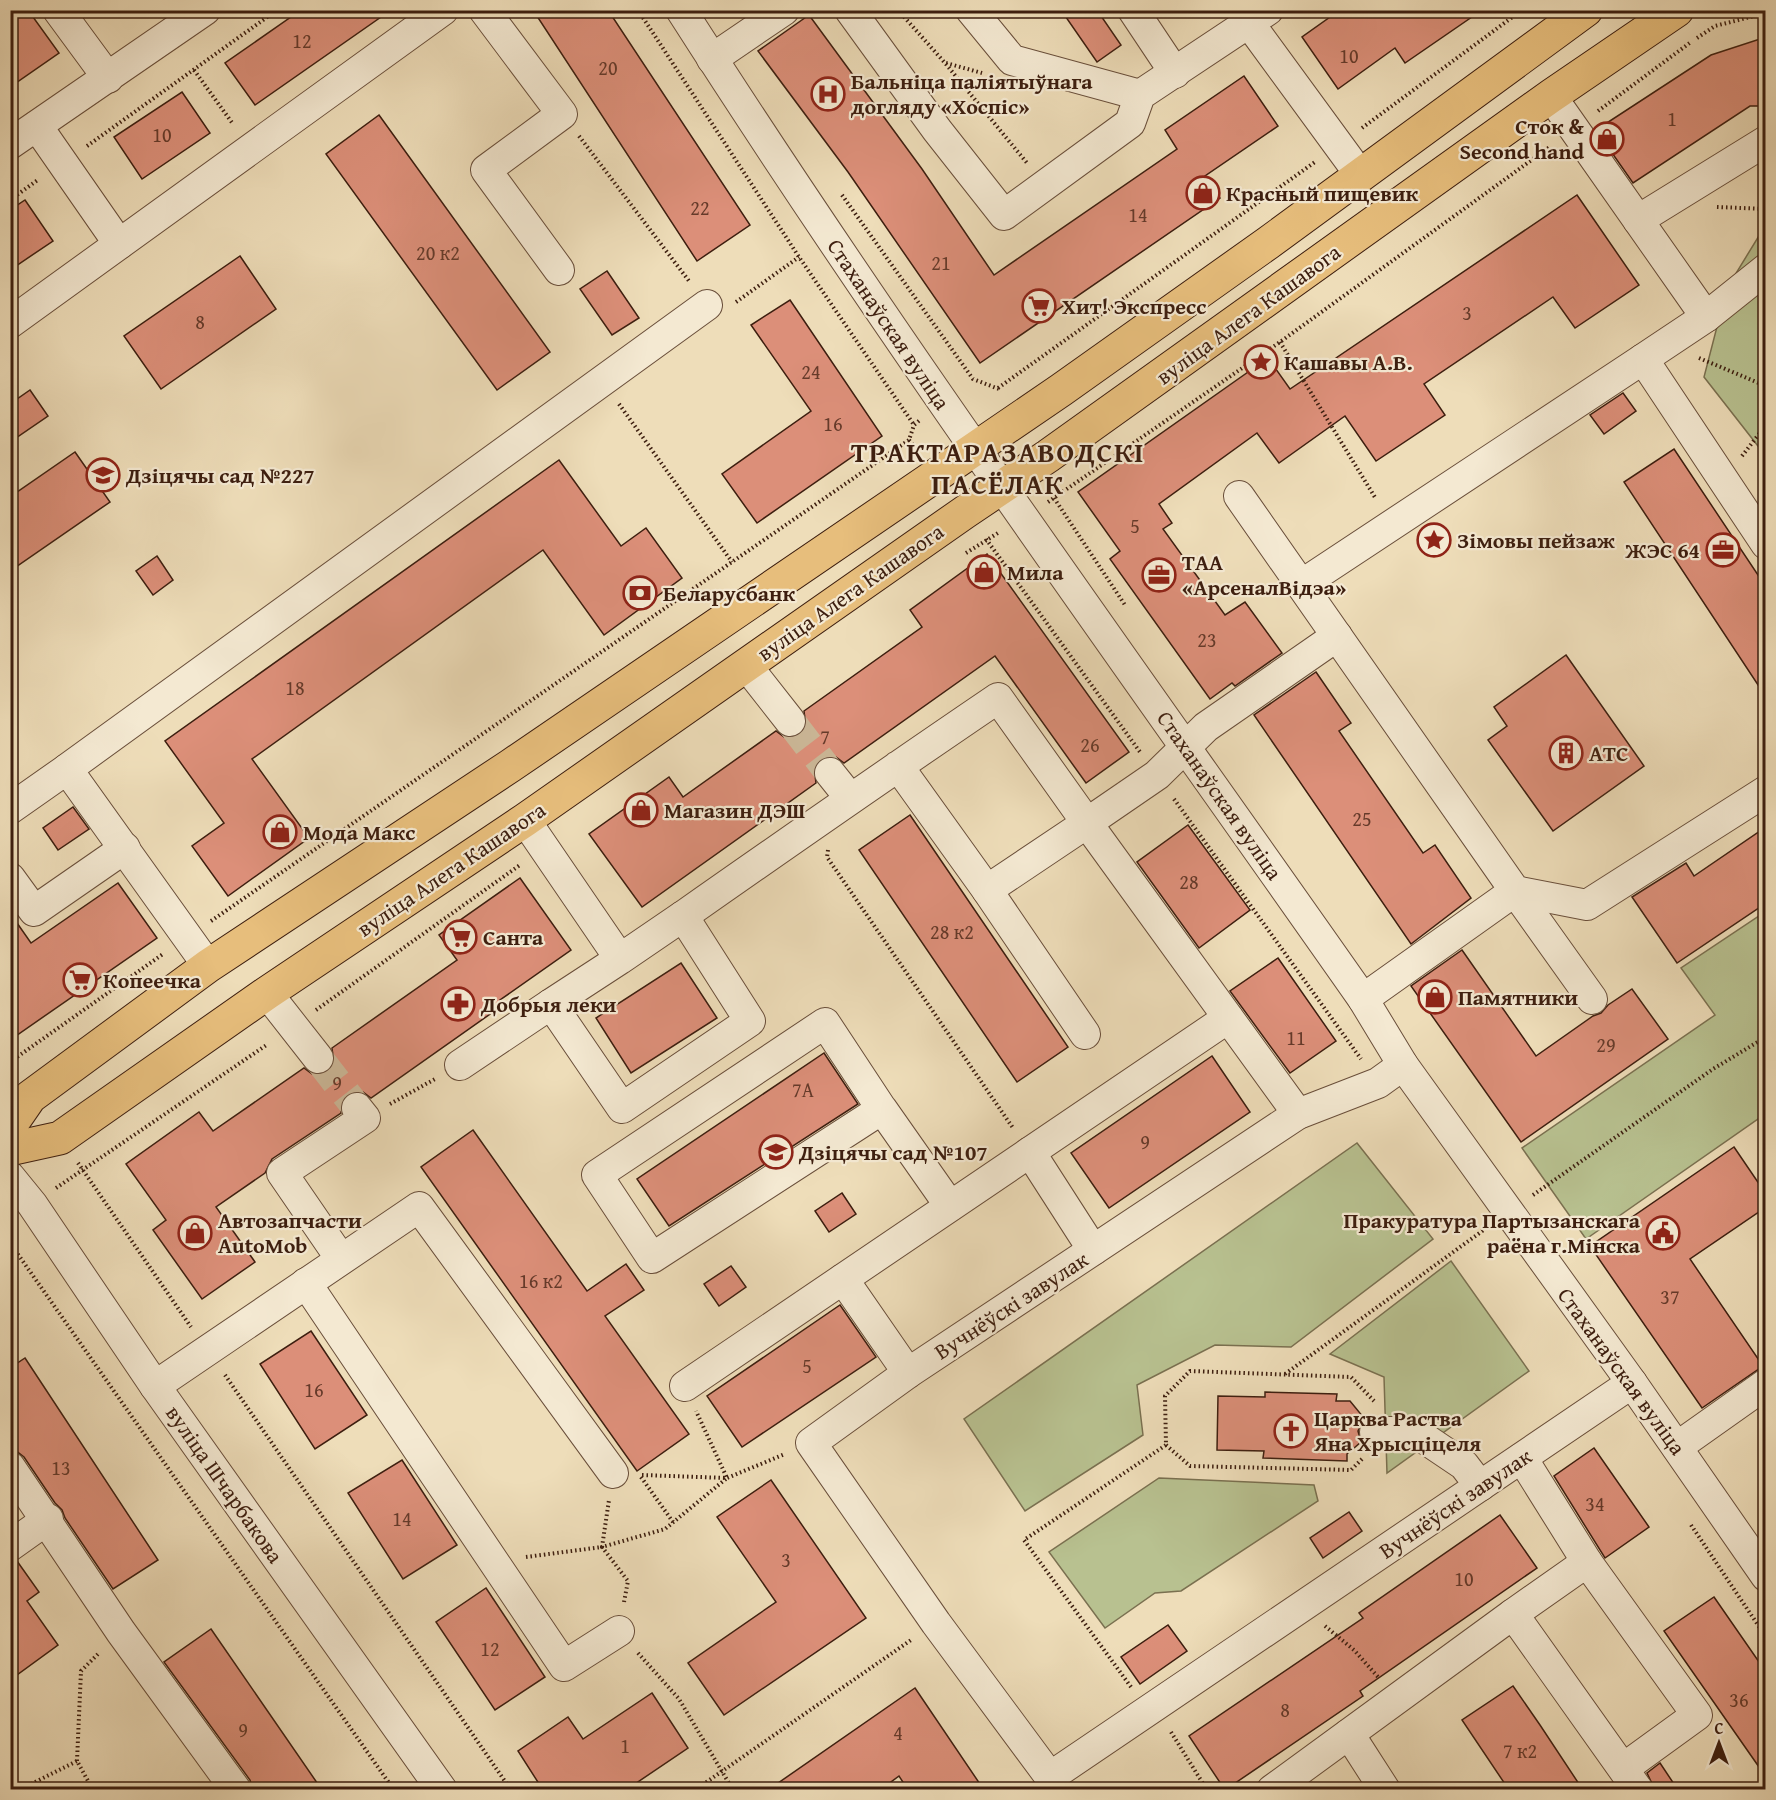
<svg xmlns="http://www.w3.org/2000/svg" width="1776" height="1800" font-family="'Gentium Book Plus',serif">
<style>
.green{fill:#b8c190;stroke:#7a7050;stroke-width:1.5}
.building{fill:#dc8f79;stroke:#3d1e0f;stroke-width:1.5}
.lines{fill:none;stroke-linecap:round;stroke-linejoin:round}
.minor-tunnel{stroke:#cbb797;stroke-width:30;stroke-dasharray:30 15;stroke-linecap:butt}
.minor-casing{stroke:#694e3a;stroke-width:32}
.major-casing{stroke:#3d1e0f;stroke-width:35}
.path{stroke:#3d1e0f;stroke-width:4;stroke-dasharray:1.5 3;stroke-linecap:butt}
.minor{stroke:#f4e9d2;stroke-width:30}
.major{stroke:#e7be7c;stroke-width:33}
.labels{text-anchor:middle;stroke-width:4.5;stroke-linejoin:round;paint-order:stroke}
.number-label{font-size:20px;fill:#653a2a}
.poi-label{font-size:22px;font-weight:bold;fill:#3d1e0f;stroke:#f4e9d2;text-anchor:start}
.street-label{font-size:22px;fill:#3d1e0f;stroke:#f4e9d2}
.district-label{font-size:28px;font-weight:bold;letter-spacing:1.5px;fill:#3d1e0f;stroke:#f4e9d2}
</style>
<rect width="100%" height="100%" fill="#eeddb9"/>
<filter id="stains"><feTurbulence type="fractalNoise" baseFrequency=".00333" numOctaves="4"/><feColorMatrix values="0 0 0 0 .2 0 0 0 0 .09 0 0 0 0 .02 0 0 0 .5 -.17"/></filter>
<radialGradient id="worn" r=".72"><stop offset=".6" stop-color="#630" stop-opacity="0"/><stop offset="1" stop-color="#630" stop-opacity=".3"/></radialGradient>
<!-- green -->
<g class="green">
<polygon points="1765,226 1765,455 1704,377 1727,288"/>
<polygon points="1765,912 1765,1114 1586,1239 1522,1148 1715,1015 1681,968"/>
<polygon points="1357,1143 1433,1239 1291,1347 1215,1345 1137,1385 1143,1435 1025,1511 964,1419"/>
<polygon points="1451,1261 1529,1371 1387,1473 1384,1377 1330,1354"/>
<polygon points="1159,1478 1314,1485 1318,1501 1181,1591 1155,1593 1105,1628 1049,1552"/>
</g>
<!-- building -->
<g class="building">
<polygon points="10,10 28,10 59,53 10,87"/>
<polygon points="301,10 391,10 255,105 225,63"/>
<polygon points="533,10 608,10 750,225 697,261"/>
<polygon points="1061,10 1097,10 1121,45 1097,62"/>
<polygon points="1340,10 1482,10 1405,63 1395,48 1338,89 1302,37"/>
<polygon points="809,15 922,169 994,275 1177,149 1165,130 1244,76 1278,126 1205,176 1220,198 980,363 848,172 758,51"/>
<polygon points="1766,37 1766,106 1750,106 1633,183 1596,130 1711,55"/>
<polygon points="182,92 210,133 142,179 114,137"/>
<polygon points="379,115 550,352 497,390 326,154"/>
<polygon points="1577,195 1639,285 1575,328 1553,297 1424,384 1445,415 1376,461 1345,416 1279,463 1257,433 1159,504 1172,523 1163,529 1225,615 1245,602 1282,653 1235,686 1232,683 1210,699 1110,559 1120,551 1078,492 1268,358 1290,389"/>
<polygon points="25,200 53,241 10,270 10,210"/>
<polygon points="240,256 276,309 161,389 124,336"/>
<polygon points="607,271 639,318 612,335 580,289"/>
<polygon points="790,300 882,436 757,523 722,474 811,411 751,325"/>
<polygon points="30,390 48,416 10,442 10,404"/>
<polygon points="1623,393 1636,411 1604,434 1590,415"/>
<polygon points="1674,449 1766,587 1766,697 1624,482"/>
<polygon points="75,452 110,502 10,571 10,497"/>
<polygon points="559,460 621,546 646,528 682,578 604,635 543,550 252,759 309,838 228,896 192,846 224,823 165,741"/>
<polygon points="987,554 1129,752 1086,783 995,656 844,763 836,757 820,759 814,767 816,783 642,907 589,834 669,777 683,797 776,731 784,737 800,735 806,727 804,711 922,627 910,610"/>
<polygon points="157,556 173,580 153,595 136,571"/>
<polygon points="1566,655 1644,766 1553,831 1488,740 1507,726 1494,707"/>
<polygon points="1316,672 1351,723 1339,731 1423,853 1435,845 1471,898 1411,944 1254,715"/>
<polygon points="73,807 89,829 58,850 43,828"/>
<polygon points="910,815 1068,1047 1017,1082 859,850"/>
<polygon points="1188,825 1250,910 1199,948 1137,862"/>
<polygon points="1766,827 1766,903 1677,963 1632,897 1686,863 1694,876"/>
<polygon points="520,878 571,950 500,1000 503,1005 371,1098 363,1092 347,1094 341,1102 341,1113 272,1159 265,1173 216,1207 255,1262 202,1299 153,1230 166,1220 126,1164 199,1112 213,1131 304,1068 312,1074 328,1072 334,1064 332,1048 457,960 439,935"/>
<polygon points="118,883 157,938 10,1040 10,913 31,943"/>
<polygon points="1462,950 1536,1056 1593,1016 1601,1013 1608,1005 1632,989 1668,1039 1521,1142 1411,986"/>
<polygon points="1278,958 1336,1041 1290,1073 1230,991"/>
<polygon points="681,963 717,1018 631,1073 596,1018"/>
<polygon points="824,1053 858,1104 669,1226 637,1179"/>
<polygon points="1212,1056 1250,1112 1109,1208 1071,1153"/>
<polygon points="473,1130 587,1291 626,1264 644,1290 605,1316 689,1434 637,1471 421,1167"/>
<polygon points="1734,1147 1766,1194 1766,1207 1690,1259 1763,1366 1702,1408 1590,1246"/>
<polygon points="842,1193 856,1214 829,1232 815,1211"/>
<polygon points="731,1266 746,1287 719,1306 704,1284"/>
<polygon points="840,1305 876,1357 742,1447 707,1396"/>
<polygon points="311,1331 367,1415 315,1449 260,1364"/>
<polygon points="25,1358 158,1560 113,1589 65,1518 62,1510 55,1503 24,1457 10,1446 10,1368"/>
<polygon points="1265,1392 1337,1394 1336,1401 1350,1401 1364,1418 1358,1431 1361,1442 1347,1454 1347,1461 1263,1458 1264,1451 1217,1450 1218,1396 1265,1397"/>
<polygon points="1594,1448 1649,1527 1605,1558 1554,1476"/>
<polygon points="402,1460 457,1545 403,1579 348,1493"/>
<polygon points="771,1480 866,1618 724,1715 688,1663 776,1602 717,1517"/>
<polygon points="1349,1512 1362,1531 1323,1558 1310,1538"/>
<polygon points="1500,1515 1537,1568 1360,1691 1363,1696 1225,1790 1189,1736 1363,1618 1359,1613"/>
<polygon points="17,1561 39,1592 27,1601 58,1645 10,1680 10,1563"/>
<polygon points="486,1588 545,1677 495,1710 436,1622"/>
<polygon points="1714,1597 1766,1672 1766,1777 1664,1631"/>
<polygon points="1168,1625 1187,1651 1140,1684 1121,1657"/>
<polygon points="211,1629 322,1790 253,1790 250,1780 164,1662"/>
<polygon points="1513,1686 1540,1725 1583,1790 1509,1790 1462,1720"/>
<polygon points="915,1688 984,1790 908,1790 899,1776 880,1790 768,1790"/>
<polygon points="652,1693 688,1748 626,1790 543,1790 518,1751 568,1717 583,1739"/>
<polygon points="1660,1763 1678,1790 1655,1790 1647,1773"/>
</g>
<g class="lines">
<!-- minor-tunnel -->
<g class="minor-tunnel">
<polyline points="790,721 830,773"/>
<polyline points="318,1058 357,1108"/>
</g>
<!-- minor casing -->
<g class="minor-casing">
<g id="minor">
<polyline points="58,10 108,78"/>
<polyline points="484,10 562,114 486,170 559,270"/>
<path d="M681,10C897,348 1133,671 1363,999L1403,1065L1632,1383L1766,1576"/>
<polyline points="850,10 937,130 1004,215 1130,123 1140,95 1268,10"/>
<polyline points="971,10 1012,60 1140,95"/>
<polyline points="1133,10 1175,73"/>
<polyline points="1249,23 1361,176"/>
<polyline points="712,59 784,10"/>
<polyline points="1551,96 1706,317"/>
<polyline points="37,126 119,244"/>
<polyline points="10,144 205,10"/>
<polyline points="1638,220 1766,141"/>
<polyline points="10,323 443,10"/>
<polyline points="1643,359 1706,317 1766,269"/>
<polyline points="1239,496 1515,891 1587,905 1766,791"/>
<polyline points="1301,585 1643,359 1766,544"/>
<polyline points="746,665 790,721"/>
<polyline points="67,769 707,305"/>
<polyline points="830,773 850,798"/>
<polyline points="10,809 67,769 208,966"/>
<polyline points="525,820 620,959 683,916 750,1021 622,1108 551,1004 620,959"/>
<polyline points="10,878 34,911 125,848"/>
<polyline points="987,890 1085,1034"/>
<path d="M683,916C787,843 892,770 998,698L1087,823L987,890L898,766"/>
<polyline points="267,993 318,1058"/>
<polyline points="1363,999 1515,891 1592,999"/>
<polyline points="460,1065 551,1004"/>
<polyline points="1403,1065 1378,1083 1298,1114 908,1373 811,1443 936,1623 1050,1777 1632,1383"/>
<polyline points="885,1114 825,1023 597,1175 652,1258 882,1109 950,1206"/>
<polyline points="1298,1114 1087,823 1157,775 1206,727 1337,636"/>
<polyline points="1030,1152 1093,1250"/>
<polyline points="10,1177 32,1204 155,1386 442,1790"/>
<polyline points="341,1259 282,1173 365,1118 357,1108"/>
<polyline points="843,1279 908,1373"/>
<polyline points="306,1283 564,1666 619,1631"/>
<polyline points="155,1386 419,1207 613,1473"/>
<polyline points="685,1386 1228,1018"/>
<polyline points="1375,1432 1415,1432 1464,1465 1480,1486"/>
<polyline points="1677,1447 1766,1384"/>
<polyline points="1522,1458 1587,1562"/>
<polyline points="10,1467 121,1632 236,1790"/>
<polyline points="10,1546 48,1519"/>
<polyline points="1513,1614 1587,1562 1697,1715 1624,1768"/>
<polyline points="1349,1734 1385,1790"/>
<polyline points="1272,1790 1513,1614 1638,1790"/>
</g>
</g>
<!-- major casing -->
<g class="major-casing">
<g id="major">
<polyline points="10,1126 30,1097 208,966 510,766 1061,390 1268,243 1586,10"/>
<polyline points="10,1149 60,1138 267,993 525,820 965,512 1048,456 1551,96 1677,10"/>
</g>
</g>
<!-- path -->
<g class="path">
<polyline points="638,10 799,257 914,425"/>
<polyline points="898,10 945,63 1027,163"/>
<polyline points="1697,38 1715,26 1766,13"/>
<polyline points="946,63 982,73"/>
<polyline points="194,70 233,124"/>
<polyline points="1598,111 1691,42"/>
<polyline points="1362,128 1522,10"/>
<polyline points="579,136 689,281"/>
<polyline points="87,146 277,10"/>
<polyline points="842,195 973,379 999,389"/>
<polyline points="10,200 39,179"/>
<polyline points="1717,207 1766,209"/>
<polyline points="736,302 799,257"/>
<polyline points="1280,342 1376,499"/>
<polyline points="1699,358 1766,386"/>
<polyline points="998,388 1315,162"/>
<polyline points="619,404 732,562"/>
<polyline points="909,440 917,450"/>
<polyline points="1742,456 1766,425"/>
<polyline points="1054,498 1125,605"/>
<polyline points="1048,502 1280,342 1551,146"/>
<polyline points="986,539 1140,752"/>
<polyline points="966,553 998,533"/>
<polyline points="1174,799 1361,1059"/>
<polyline points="828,850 827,857 1013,1128"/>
<polyline points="211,921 909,440 914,425 920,420"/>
<polyline points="316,1010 520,865"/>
<polyline points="10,1062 163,954"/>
<polyline points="390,1104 435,1079"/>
<polyline points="78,1163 191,1327"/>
<polyline points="56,1188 268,1044"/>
<polyline points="1533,1195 1713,1069 1766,1037"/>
<polyline points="10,1243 394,1790"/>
<polyline points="1285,1374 1485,1229"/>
<polyline points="225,1375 511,1790"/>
<polyline points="1166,1445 1190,1466 1351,1470 1364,1457"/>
<polyline points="642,1475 727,1478 785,1454"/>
<polyline points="641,1477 673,1522"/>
<polyline points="1691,1525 1766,1637"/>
<polyline points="526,1557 602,1547 609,1500"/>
<polyline points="624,1602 628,1581 602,1547 665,1529 727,1478 696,1411"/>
<polyline points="1325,1626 1354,1650 1378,1677"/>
<polyline points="638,1653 679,1699 733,1790"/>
<polyline points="1131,1687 1024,1540 1166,1445 1165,1396 1190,1371 1351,1377 1374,1401"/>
<polyline points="1171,1732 1207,1790"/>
<polyline points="77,1761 81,1671 99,1653"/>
<polyline points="19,1790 77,1761 93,1790"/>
<polyline points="695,1790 911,1640"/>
</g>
<!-- minor -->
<use href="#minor" class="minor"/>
<!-- major -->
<use href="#major" class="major"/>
</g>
<!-- icons -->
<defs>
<g id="hospital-ring" transform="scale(1.725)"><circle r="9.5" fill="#f4e9d2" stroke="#8f2418" stroke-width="1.5"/><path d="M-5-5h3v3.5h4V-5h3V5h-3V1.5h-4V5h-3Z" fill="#8f2418"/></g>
<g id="shop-ring" transform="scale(1.725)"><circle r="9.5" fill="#f4e9d2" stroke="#8f2418" stroke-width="1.5"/><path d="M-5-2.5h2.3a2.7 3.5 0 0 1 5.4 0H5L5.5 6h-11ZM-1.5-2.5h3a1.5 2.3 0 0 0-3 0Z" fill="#8f2418"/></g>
<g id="supermarket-ring" transform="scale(1.725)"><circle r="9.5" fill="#f4e9d2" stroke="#8f2418" stroke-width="1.5"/><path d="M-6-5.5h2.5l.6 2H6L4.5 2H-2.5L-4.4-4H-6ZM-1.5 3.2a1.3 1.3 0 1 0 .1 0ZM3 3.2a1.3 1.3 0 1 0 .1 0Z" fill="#8f2418"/></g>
<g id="sight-ring" transform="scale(1.725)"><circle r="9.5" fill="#f4e9d2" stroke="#8f2418" stroke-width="1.5"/><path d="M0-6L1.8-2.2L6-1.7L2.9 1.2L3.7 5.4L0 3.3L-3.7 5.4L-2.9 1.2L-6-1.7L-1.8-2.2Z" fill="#8f2418"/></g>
<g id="school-ring" transform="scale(1.725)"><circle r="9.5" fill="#f4e9d2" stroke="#8f2418" stroke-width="1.5"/><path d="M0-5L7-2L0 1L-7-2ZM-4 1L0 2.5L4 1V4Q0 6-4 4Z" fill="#8f2418"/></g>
<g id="office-ring" transform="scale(1.725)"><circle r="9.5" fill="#f4e9d2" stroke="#8f2418" stroke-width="1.5"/><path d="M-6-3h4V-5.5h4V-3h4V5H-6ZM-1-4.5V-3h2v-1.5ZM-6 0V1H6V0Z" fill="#8f2418"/></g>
<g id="bank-ring" transform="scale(1.725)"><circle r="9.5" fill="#f4e9d2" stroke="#8f2418" stroke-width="1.5"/><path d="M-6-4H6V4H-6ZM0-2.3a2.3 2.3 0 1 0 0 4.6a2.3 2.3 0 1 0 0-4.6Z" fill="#8f2418"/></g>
<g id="building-ring" transform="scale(1.725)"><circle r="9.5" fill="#f4e9d2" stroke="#8f2418" stroke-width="1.5"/><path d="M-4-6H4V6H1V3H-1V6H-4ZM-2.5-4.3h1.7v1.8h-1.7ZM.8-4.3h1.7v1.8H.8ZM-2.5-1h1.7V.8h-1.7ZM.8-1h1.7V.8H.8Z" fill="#8f2418"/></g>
<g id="pharmacy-ring" transform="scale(1.725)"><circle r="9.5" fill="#f4e9d2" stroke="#8f2418" stroke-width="1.5"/><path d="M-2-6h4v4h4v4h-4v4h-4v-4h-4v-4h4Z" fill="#8f2418"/></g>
<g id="civic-ring" transform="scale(1.725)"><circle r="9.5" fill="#f4e9d2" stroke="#8f2418" stroke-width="1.5"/><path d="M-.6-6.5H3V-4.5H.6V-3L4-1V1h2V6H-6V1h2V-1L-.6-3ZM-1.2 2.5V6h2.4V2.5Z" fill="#8f2418"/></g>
<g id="church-ring" transform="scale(1.725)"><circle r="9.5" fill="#f4e9d2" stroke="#8f2418" stroke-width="1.5"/><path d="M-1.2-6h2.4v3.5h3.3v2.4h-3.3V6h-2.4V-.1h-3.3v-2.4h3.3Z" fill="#8f2418"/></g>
</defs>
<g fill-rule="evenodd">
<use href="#hospital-ring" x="828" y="94"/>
<use href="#shop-ring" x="1607" y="139"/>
<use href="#shop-ring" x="1203" y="193"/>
<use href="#supermarket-ring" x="1039" y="306"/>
<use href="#sight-ring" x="1261" y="362"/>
<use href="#school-ring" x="103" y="475"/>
<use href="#sight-ring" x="1434" y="540"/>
<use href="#office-ring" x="1723" y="550"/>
<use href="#shop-ring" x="984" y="572"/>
<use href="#office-ring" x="1159" y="575"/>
<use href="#bank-ring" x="640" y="593"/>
<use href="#building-ring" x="1566" y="753"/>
<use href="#shop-ring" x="641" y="810"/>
<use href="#shop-ring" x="280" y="832"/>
<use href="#supermarket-ring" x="460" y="937"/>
<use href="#supermarket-ring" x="80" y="980"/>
<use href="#shop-ring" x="1435" y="997"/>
<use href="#pharmacy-ring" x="458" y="1004"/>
<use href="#school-ring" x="776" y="1152"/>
<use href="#shop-ring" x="195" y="1233"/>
<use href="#civic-ring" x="1663" y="1233"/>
<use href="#church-ring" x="1291" y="1431"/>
</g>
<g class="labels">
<!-- number labels -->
<g class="number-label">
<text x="302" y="48">12</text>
<text x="1349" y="63">10</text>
<text x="608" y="75">20</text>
<text x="1672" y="126">1</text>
<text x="162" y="142">10</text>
<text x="700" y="215">22</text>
<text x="1138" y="222">14</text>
<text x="438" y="260">20 к2</text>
<text x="941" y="270">21</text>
<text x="1467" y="320">3</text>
<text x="200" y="329">8</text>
<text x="811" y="379">24</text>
<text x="833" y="431">16</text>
<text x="1135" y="533">5</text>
<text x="1207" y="647">23</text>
<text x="295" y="695">18</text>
<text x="825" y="744">7</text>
<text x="1090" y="752">26</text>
<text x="1362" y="826">25</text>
<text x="1189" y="889">28</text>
<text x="952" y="939">28 к2</text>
<text x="1296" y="1045">11</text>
<text x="1606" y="1052">29</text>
<text x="337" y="1090">9</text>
<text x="803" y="1097">7А</text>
<text x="1145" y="1149">9</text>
<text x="541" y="1288">16 к2</text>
<text x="1670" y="1304">37</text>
<text x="807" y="1373">5</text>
<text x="314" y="1397">16</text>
<text x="61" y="1475">13</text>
<text x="1595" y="1511">34</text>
<text x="402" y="1526">14</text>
<text x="786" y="1567">3</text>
<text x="1464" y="1586">10</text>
<text x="490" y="1656">12</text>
<text x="1739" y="1707">36</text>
<text x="1285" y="1717">8</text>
<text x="243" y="1737">9</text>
<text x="898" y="1740">4</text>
<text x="625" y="1753">1</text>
<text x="1520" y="1758">7 к2</text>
</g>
<!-- poi labels -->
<g class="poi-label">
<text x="851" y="89">Бальніца паліятыўнага<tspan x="851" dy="25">догляду «Хоспіс»</tspan></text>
<text x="1584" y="134" text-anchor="end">Сток &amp;<tspan x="1584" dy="25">Second hand</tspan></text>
<text x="1226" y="201">Красный пищевик</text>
<text x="1062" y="314">Хит! Экспресс</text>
<text x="1284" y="370">Кашавы А.В.</text>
<text x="126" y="483">Дзіцячы сад №227</text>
<text x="1457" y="548">Зімовы пейзаж</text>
<text x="1700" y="558" text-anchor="end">ЖЭС 64</text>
<text x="1182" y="570">ТАА<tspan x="1182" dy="25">«АрсеналВідэа»</tspan></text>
<text x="1007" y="580">Мила</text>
<text x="663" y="601">Беларусбанк</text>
<text x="1589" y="761">АТС</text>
<text x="664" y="818">Магазин ДЭШ</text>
<text x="303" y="840">Мода Макс</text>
<text x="483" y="945">Санта</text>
<text x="103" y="988">Копеечка</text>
<text x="1458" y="1005">Памятники</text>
<text x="481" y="1012">Добрыя леки</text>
<text x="799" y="1160">Дзіцячы сад №107</text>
<text x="218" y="1228">Автозапчасти<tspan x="218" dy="25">AutoMob</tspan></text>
<text x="1640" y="1228" text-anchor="end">Пракуратура Партызанскага<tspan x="1640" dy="25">раёна г.Мінска</tspan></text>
<text x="1314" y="1426">Царква Раства<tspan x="1314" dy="25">Яна Хрысціцеля</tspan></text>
</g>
<!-- street labels -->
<g class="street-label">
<text transform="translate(1248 314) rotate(-36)" y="8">вуліца Алега Кашавога</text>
<text transform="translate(889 324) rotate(56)" y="8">Стаханаўская вуліца</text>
<text transform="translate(850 592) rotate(-35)" y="8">вуліца Алега Кашавога</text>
<text transform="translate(1220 795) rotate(55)" y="8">Стаханаўская вуліца</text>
<text transform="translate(451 869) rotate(-34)" y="8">вуліца Алега Кашавога</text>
<text transform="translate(1011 1305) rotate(-33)" y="8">Вучнёўскі завулак</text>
<text transform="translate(1622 1371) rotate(54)" y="8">Стаханаўская вуліца</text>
<text transform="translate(225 1484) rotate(55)" y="8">вуліца Шчарбакова</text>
<text transform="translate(1455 1503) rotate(-34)" y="8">Вучнёўскі завулак</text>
</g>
<!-- district labels -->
<g class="district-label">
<text x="998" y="462">ТРАКТАРАЗАВОДСКІ<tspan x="998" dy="32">ПАСЁЛАК</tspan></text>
</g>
</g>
<!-- margin -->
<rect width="1776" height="1800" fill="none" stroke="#eeddb9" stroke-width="36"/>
<rect x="12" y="12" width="1752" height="1776" fill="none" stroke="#3d1e0f" stroke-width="3"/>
<rect x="18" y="18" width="1740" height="1764" fill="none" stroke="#3d1e0f" stroke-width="1.5"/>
<!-- north arrow -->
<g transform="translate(1719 1743)" stroke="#f4e9d2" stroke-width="4.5" paint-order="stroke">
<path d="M0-4.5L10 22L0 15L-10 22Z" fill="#3d1e0f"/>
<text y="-9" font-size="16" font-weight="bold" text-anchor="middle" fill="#3d1e0f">С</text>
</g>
<rect width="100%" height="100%" filter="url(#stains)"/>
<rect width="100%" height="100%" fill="url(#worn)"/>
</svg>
